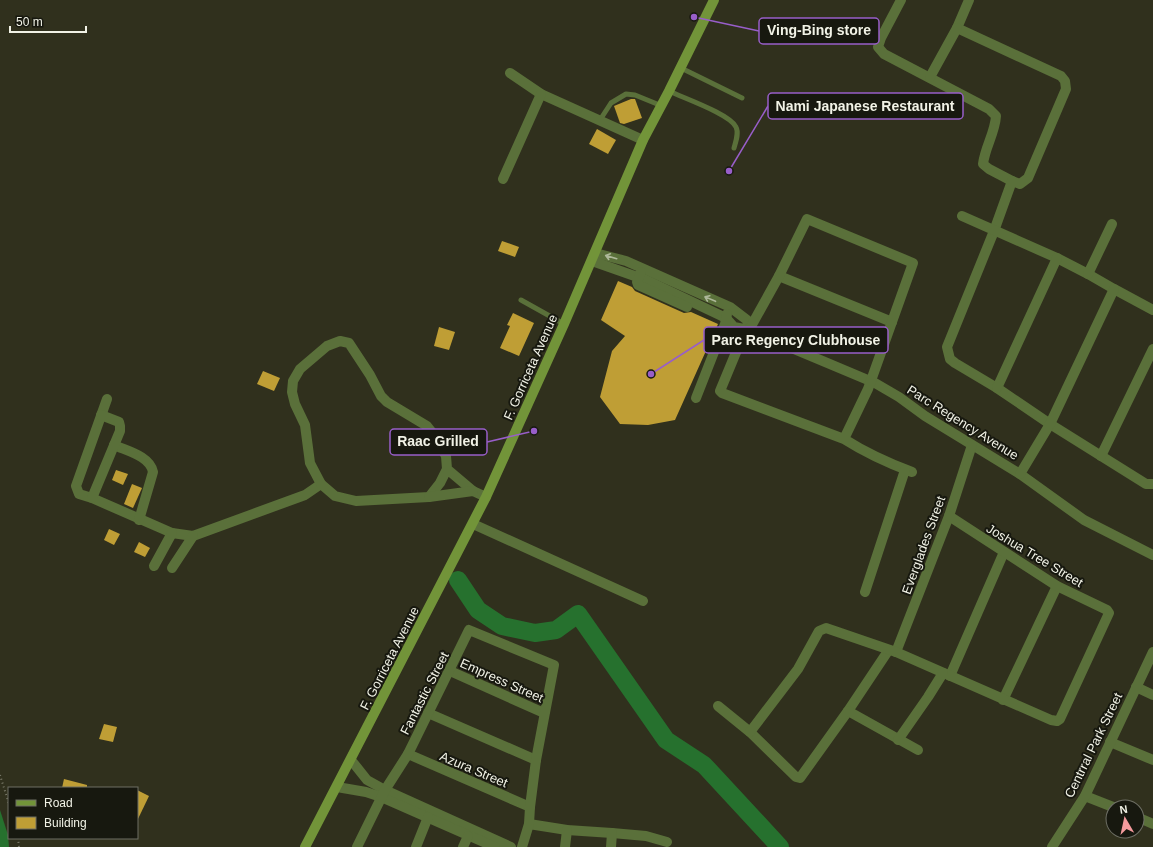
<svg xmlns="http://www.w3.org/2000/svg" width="1153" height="847" font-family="Helvetica,sans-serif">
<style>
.water{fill:#26712e}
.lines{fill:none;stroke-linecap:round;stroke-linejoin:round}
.river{stroke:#26712e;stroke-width:18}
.building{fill:#bf9e35}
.path{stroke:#7c7c6c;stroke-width:2;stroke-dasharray:1 3;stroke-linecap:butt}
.service{stroke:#5a703a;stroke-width:5}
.minor{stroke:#5a703a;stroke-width:10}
.secondary{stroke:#729439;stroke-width:10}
.oneway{stroke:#adb899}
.labels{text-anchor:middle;stroke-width:4;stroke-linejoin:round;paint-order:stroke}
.street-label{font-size:13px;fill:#f1f2e6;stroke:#17180f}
.leader{fill:none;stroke:#985ec9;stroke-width:1.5}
.callout-dot{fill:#985ec9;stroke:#17180f;stroke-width:1.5}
.callout{fill:#17180f;stroke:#985ec9;stroke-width:1.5}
.callout-label{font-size:14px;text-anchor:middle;font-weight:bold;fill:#f1f2e6}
</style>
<rect width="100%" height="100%" fill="#30301d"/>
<!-- water -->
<polygon class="water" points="0,810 8,835 9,847 0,847"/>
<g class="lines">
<!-- river -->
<polyline class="river" points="458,580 478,610 502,626 535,633 556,630 578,614 666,740 704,765 780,847"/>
</g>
<!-- building -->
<g class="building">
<polygon points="631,99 635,99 642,118 624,124 620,123 614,106"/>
<polygon points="597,129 616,140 608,154 589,144"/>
<polygon points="502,241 519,247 515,257 498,251"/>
<polygon points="618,281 632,287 635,291 684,313 691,312 718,324 675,420 648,425 620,424 600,397 612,351 625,336 601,320"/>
<polygon points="513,313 534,323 519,356 500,348 510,326 507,325"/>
<polygon points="439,327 455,332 449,350 434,346"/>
<polygon points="263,371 280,378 274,391 257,384"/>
<polygon points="116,470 128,474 123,485 112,480"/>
<polygon points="132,484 142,488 133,508 124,504"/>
<polygon points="109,529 120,534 114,545 104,540"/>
<polygon points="139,542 150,548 145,557 134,552"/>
<polygon points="104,724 117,727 113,742 99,739"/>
<polygon points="64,779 87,785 87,788 62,788"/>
<polygon points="137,790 149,796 137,821"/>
</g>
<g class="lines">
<!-- path -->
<g class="path">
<polyline points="0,775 9,804"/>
<polyline points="18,838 19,847"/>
</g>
<!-- service -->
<g class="service">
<polyline points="681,68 742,98"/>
<path d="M669,91C683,98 730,114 736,127C739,133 736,141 734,148"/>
<polyline points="600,120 611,103 626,94 635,95 662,106"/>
<polyline points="521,300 564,324"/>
</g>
<!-- minor -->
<g class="minor">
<path d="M901,0L881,38L878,47L884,54L989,109L996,116C995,133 985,147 983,164L989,169L1012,181"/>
<polyline points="969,0 957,28 1061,76 1065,81 1066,89 1028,178 1020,184 1012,181 994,231 947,347 950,359 955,363 997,388 1050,424 1146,484 1153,484"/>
<polyline points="510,73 541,94 643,140"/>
<polyline points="930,77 957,28"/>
<polyline points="503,179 541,94"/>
<polyline points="962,216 1057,258 1088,274 1114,289 1153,310"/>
<polyline points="595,253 626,261 730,307 747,320 749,330"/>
<polyline points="592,261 646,280 726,318 734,327 749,330 875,383 899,397 925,416 1020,474 1084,520 1153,555"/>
<polyline points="641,272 637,282 638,285 687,307"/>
<polyline points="1088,274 1112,224"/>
<polyline points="779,276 892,322"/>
<polyline points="997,388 1057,258"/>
<polyline points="696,398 725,324 727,314"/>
<polyline points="107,399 76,486 79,494 92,498 172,533 193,536 305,495 321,484"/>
<path d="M844,439L868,389L913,263L807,219L779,276L749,330L742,338L720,391L722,393L844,439C866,453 888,463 912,472"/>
<path d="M114,445C127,451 150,456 153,472L139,520"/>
<polyline points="1101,456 1153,349"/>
<polyline points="447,469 440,483 429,497 356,501 335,496 321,484 310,463 305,425 295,404 292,392 293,381 300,369 327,346 340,341 349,343 370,375 381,396 387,402 427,426 435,436 446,456 447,469 473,491 486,497"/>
<polyline points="1020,474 1050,424 1114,289"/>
<polyline points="429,497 473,491"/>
<polyline points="92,498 120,431 120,426 119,422 101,415"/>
<polyline points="473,524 643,601"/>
<polyline points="154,566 172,533"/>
<polyline points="172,568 193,536"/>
<polyline points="865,592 905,470"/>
<polyline points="896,652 949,516 972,445"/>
<polyline points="450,671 544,713"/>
<polyline points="950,676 1004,552"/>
<polyline points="1136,687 1153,695"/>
<polyline points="1003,700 1057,586"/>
<polyline points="718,706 750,732 796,777 800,778 848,711 888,651"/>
<polyline points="848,711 918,750"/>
<polyline points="428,713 536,760"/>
<polyline points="750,732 798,669 819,631 826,628 896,652 1051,720 1057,721 1060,719 1109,613 1107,610 1057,586 949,516"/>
<polyline points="898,740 928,697 943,673"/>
<polyline points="1110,742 1153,760"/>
<polyline points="408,754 530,807"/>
<polyline points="351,760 367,780 385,790 511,847"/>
<polyline points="337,787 366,792 381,797 495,847"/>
<polyline points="1085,796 1113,807"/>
<polyline points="1137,817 1153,824"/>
<polyline points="529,824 567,830 612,833 646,836 667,842"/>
<polyline points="357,847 385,790 408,754 469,630 554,665 536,760 530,807 529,824 522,847"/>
<polyline points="416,847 428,817"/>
<polyline points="463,847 468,836"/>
<polyline points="565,847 567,830"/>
<polyline points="611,847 612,833"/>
<polyline points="1052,847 1085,796 1153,652"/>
</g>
<!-- secondary -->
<polyline class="secondary" points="305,847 486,497 564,324 643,140 669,91 714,0"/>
</g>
<!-- one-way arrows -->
<defs><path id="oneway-shaft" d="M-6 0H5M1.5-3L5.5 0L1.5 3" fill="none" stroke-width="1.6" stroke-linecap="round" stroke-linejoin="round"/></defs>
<g class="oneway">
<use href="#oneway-shaft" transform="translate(611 257) rotate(-164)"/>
<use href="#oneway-shaft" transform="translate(710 299) rotate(-157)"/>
</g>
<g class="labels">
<!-- street labels -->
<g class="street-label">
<text transform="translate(530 367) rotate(-66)" y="5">F. Gorriceta Avenue</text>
<text transform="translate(963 422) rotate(32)" y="5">Parc Regency Avenue</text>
<text transform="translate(923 545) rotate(-70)" y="5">Everglades Street</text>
<text transform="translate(1035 555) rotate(31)" y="5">Joshua Tree Street</text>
<text transform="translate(389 658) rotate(-63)" y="5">F. Gorriceta Avenue</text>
<text transform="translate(502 680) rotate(24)" y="5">Empress Street</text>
<text transform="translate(424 693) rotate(-63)" y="5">Fantastic Street</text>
<text transform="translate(1093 745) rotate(-64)" y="5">Centrral Park Street</text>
<text transform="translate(474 769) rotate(23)" y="5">Azura Street</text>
</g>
</g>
<!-- callouts -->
<path class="leader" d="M694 17L759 31M729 171L768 106M651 374L704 340M534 431L487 442"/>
<g class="callout-dot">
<circle cx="694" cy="17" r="4"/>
<circle cx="729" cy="171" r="4"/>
<circle cx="651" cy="374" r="4"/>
<circle cx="534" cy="431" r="4"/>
</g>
<g class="callout">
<rect x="759" y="18" width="120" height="26" rx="4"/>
<rect x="768" y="93" width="195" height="26" rx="4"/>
<rect x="704" y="327" width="184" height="26" rx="4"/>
<rect x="390" y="429" width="97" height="26" rx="4"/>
</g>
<g class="callout-label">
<text x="819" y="35">Ving-Bing store</text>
<text x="865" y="111">Nami Japanese Restaurant</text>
<text x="796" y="345">Parc Regency Clubhouse</text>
<text x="438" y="446">Raac Grilled</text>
</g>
<!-- legend -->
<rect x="8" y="787" width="130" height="52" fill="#17180f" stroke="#6e6f65"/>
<rect x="16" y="800" width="20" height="6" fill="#729439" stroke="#6e6f65"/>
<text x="44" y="807" font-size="12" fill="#f1f2e6">Road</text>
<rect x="16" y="817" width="20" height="12" fill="#bf9e35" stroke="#6e6f65"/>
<text x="44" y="827" font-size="12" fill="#f1f2e6">Building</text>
<!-- north arrow -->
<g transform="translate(1125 819) rotate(351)"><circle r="19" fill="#17180f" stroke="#6e6f65"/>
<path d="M0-3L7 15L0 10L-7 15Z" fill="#f59b9d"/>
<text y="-6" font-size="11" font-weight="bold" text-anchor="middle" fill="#f1f2e6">N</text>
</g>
<!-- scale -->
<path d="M10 26v6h76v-6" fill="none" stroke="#f1f2e6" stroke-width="2"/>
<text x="16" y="26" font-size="12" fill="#f1f2e6" stroke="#17180f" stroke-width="3" paint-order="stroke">50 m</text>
</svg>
